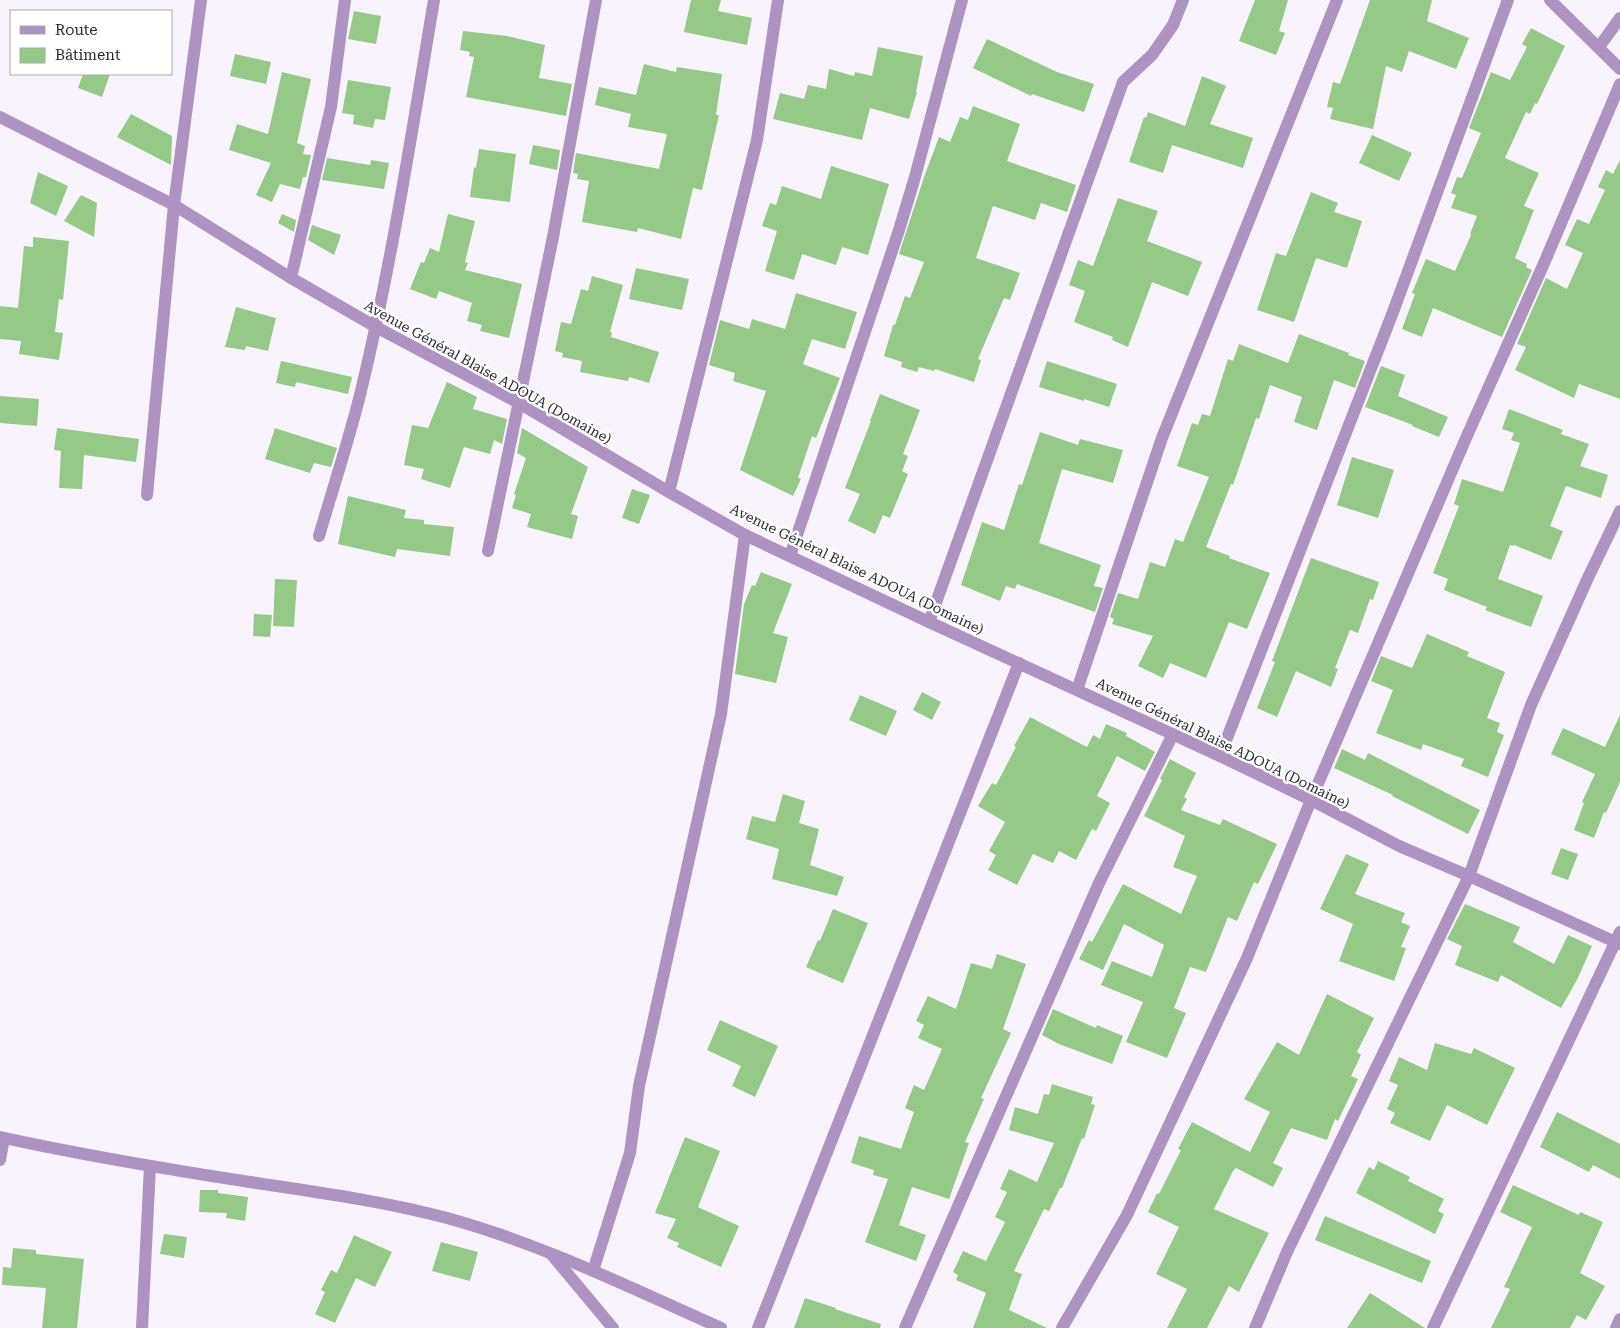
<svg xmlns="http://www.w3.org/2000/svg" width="1620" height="1328" font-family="'Roboto Serif',serif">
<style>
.building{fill:#95c987}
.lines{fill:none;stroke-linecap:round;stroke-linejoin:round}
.street{stroke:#ad92c2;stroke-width:12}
.labels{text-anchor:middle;stroke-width:5;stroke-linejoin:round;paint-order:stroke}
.street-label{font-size:14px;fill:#2c2830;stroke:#fff}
</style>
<rect width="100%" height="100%" fill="#f9f3fd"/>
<!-- building -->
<g class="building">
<polygon points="691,0 721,0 718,11 752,18 747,45 684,32"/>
<polygon points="1255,0 1288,0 1279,31 1285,33 1276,55 1239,41"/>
<polygon points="1370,0 1432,0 1427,21 1469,38 1456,69 1409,51 1402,72 1386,66 1373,129 1330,119 1333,108 1327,107 1333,82 1340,84"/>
<polygon points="354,11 381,16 376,44 348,39"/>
<polygon points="1531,28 1565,46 1537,104 1535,103 1530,114 1526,112 1505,158 1539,173 1524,206 1534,210 1515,258 1527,264 1526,267 1532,270 1502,337 1433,308 1422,337 1402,329 1415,294 1412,293 1426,259 1455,271 1471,235 1470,234 1477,216 1451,208 1456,195 1451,193 1457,177 1462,178 1481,133 1469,128 1491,72 1510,80 1527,47 1522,44"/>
<polygon points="463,31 507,36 545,45 539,78 572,84 566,116 466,97 474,57 469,56 470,52 460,50"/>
<polygon points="987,39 1057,72 1094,84 1084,112 1032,94 1031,96 973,68"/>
<polygon points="878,47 923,56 916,92 917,92 909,119 870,108 862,140 773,119 780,93 804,99 808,85 826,89 829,69 854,76 855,72 872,76"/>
<polygon points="235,54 271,62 266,84 230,76"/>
<polygon points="644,64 676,72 677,67 722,74 716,115 719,115 702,190 693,188 681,239 638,228 637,232 582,222 589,181 577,179 578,174 573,173 576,153 659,169 667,134 628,127 631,114 595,105 599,87 636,95"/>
<polygon points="282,72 311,79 297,143 305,146 303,154 311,155 306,177 303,177 300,189 280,184 272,202 256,195 271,163 229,150 237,124 268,134"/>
<polygon points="83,74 110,74 102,97 78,88"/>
<polygon points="1202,76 1226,86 1210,124 1253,138 1243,168 1172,145 1163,173 1129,162 1144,117 1146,118 1148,112 1185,126"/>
<polygon points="348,80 391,87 385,120 375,119 373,128 353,124 354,115 342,113"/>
<polygon points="973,106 1020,124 1007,161 1076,185 1067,212 1041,203 1035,220 993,206 976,258 1020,273 1010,300 1004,298 978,359 981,360 974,382 935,369 934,371 919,367 917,372 901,367 902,362 884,356 893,325 895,325 905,296 910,298 924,262 899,254 923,180 939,137 950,142 960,117 968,120"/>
<polygon points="131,114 172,136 171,165 117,137"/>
<polygon points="1372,135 1412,153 1399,181 1359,163"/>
<polygon points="533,145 560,150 557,170 529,164"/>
<polygon points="479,149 516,154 510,202 470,197 474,167 476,168"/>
<polygon points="327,158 370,165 371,160 389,163 384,189 322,180"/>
<polygon points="1620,160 1620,399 1579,384 1574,398 1515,370 1526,347 1517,344 1546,278 1567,289 1583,253 1565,245 1577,219 1589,224 1605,190 1598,187 1606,170 1613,174"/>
<polygon points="831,166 889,184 868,255 842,247 836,265 802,254 794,280 765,271 777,231 762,226 770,203 776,205 782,186 821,199"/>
<polygon points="38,172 68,186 56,216 30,203"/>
<polygon points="1311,192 1338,203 1334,212 1362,221 1347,268 1316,258 1294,322 1257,310 1276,253 1286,256"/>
<polygon points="81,195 97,203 94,237 64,221"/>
<polygon points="1118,198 1158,211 1147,241 1202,262 1188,296 1152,282 1128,347 1112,340 1113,337 1074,322 1085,291 1069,285 1078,260 1093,266"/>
<polygon points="282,214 296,220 294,232 278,223"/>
<polygon points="448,214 475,221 465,262 468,263 465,270 522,284 509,338 480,331 482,325 467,321 472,303 439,291 436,299 410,289 421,262 424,263 430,248 439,252"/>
<polygon points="312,225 341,235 334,255 308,240"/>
<polygon points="33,237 69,241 63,300 59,299 55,332 63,333 59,360 19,354 21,341 0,339 0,306 18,308 24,246 33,247"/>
<polygon points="636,268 689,279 682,310 629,299"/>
<polygon points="592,276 623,285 610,332 612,332 611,337 659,352 649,383 629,377 628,381 580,372 582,361 562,357 563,353 555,351 561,322 571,324 581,289 588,291"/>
<polygon points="796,293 857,312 845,349 812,339 803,364 840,378 816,438 812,436 798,478 801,479 793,496 740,470 766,391 733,381 735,373 709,365 720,320 749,329 752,319 785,329"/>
<polygon points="236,307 276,318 268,351 246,346 245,350 225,347"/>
<polygon points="1299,334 1349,353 1348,355 1365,361 1355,388 1334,380 1317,430 1294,422 1302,397 1270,385 1259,419 1256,418 1233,485 1231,484 1206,547 1230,556 1229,558 1270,573 1247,629 1229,622 1206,678 1170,663 1163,678 1138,666 1153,636 1112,624 1114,619 1110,617 1118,593 1138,599 1150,562 1165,567 1175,539 1183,542 1209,477 1177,466 1192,423 1198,425 1202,414 1210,416 1228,359 1233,361 1239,344 1288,363"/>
<polygon points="281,361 352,377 348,394 296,382 295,387 276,383"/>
<polygon points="1047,361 1117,384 1109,407 1084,399 1084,401 1039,387"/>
<polygon points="1381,366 1405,375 1398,396 1448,417 1439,437 1412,426 1413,425 1365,407"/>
<polygon points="447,382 477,397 473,409 507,419 502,444 494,440 490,454 464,447 450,488 421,479 424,469 404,465 412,425 428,428"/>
<polygon points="880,394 920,410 903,454 908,456 902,471 908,474 890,518 883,515 875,534 848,521 860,494 845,488 871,421 870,421"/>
<polygon points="0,396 39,399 37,426 0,423"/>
<polygon points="1509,409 1563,430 1561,434 1589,444 1580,466 1608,475 1601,498 1566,486 1550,526 1563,531 1551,560 1514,545 1514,546 1510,545 1498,579 1543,596 1531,627 1485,610 1487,607 1444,590 1448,579 1433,573 1459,506 1454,504 1462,479 1503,492 1520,443 1511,440 1514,433 1502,429"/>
<polygon points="57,428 139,439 136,462 84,455 82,489 59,488 61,451 54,450"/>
<polygon points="275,428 337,448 331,467 314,463 310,473 265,459"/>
<polygon points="522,428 588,467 571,514 578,516 572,539 527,527 531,514 512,508 516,495 514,494 526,458 517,453"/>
<polygon points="1040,432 1078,445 1080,439 1123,450 1113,483 1062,469 1039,543 1101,565 1094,586 1103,588 1095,612 1017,584 1015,589 1006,586 1000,601 961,585 982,522 1004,530 1019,484 1022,485"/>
<polygon points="1352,457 1394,470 1378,518 1337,505"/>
<polygon points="632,489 650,495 639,524 622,518"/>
<polygon points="348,496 406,510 404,518 424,520 424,524 454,527 450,556 397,549 395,557 338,544"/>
<polygon points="1311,558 1379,582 1373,600 1370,599 1358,633 1350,630 1335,668 1338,669 1331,687 1296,671 1277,717 1257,708 1275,662 1272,661"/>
<polygon points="761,572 792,584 773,633 788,637 776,683 735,674 744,604 752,585 755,586"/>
<polygon points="275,579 297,580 294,627 273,626"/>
<polygon points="254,614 272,615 270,637 253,636"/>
<polygon points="1427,634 1469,652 1467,656 1505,672 1487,718 1500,723 1497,732 1504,735 1488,777 1461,766 1464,759 1423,744 1421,750 1376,733 1393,690 1371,681 1381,656 1412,668"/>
<polygon points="922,692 941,702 932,720 913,710"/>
<polygon points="860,695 897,711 886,736 849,720"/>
<polygon points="1620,715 1620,782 1606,813 1604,812 1594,838 1574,830 1584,803 1582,802 1595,774 1551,754 1563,728 1605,747"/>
<polygon points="1030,717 1087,747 1093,735 1100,739 1106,724 1127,733 1126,736 1155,752 1145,771 1117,756 1097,796 1110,803 1096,831 1092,829 1076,860 1059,851 1053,863 1033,854 1017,885 988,870 996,855 989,851 1005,822 978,806 992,783 996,785 1016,747 1014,746"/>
<polygon points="1342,749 1365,760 1368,753 1480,810 1468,834 1392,796 1393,795 1334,768"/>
<polygon points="1170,759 1196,773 1184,797 1187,799 1181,810 1220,825 1223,819 1277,844 1258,884 1254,882 1237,921 1228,917 1206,972 1190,967 1174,1008 1186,1013 1167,1058 1126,1042 1143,1002 1101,985 1112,961 1152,977 1164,945 1124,924 1103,970 1079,959 1089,940 1092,942 1123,884 1181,914 1197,876 1173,867 1185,836 1144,816 1162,780 1160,779"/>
<polygon points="783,794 805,801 799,823 819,829 810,865 844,877 837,896 772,879 779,849 746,839 752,816 775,822"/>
<polygon points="1561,848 1578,854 1568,880 1551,874"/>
<polygon points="1346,854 1369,864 1355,894 1405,913 1401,922 1410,926 1401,947 1406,948 1394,981 1339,961 1353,924 1320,909"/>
<polygon points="1465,904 1520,927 1513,942 1554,964 1568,935 1592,946 1578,978 1561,1008 1501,975 1498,982 1455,965 1462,946 1447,939"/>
<polygon points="833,909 868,923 843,983 806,967 818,940 820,941"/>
<polygon points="997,954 1026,964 1003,1029 1011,1033 981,1098 984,1099 965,1142 969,1143 949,1199 912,1187 899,1225 926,1235 916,1261 865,1242 888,1179 873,1175 874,1170 851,1163 859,1136 901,1149 914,1112 905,1108 914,1085 924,1090 942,1049 918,1038 924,1025 916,1021 928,996 956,1009 971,963 992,969"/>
<polygon points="1327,994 1374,1018 1357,1052 1361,1055 1351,1076 1358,1079 1338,1121 1335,1119 1327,1140 1291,1128 1273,1163 1283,1168 1273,1187 1236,1168 1233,1171 1214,1209 1269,1233 1239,1292 1229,1286 1207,1328 1167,1328 1187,1289 1156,1274 1179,1227 1148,1212 1157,1193 1159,1194 1181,1150 1178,1149 1192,1122 1250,1152 1270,1112 1244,1099 1277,1042 1299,1055"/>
<polygon points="1053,1009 1096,1028 1097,1025 1123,1036 1112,1064 1059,1044 1042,1035"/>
<polygon points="720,1020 778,1046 755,1097 732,1086 741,1066 707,1050"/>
<polygon points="1435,1043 1471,1054 1474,1048 1515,1068 1487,1125 1447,1105 1430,1141 1390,1123 1395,1113 1387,1109 1398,1085 1389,1081 1399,1057 1427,1070"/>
<polygon points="1052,1084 1093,1097 1091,1104 1095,1105 1084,1139 1082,1138 1062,1188 1060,1188 1049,1211 1044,1209 1014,1271 1022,1274 1009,1310 1047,1328 973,1328 986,1293 956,1280 958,1275 953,1272 963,1251 986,1261 1005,1222 995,1217 1007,1192 1000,1189 1009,1169 1037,1182 1054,1143 1009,1130 1015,1107 1038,1114 1044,1094 1049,1095"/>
<polygon points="1557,1112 1620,1144 1620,1179 1593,1165 1589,1172 1540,1147"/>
<polygon points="685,1137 720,1151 698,1207 739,1226 721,1267 677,1247 679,1243 667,1238 676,1219 655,1213"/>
<polygon points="1378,1161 1410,1177 1408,1181 1444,1199 1438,1211 1444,1214 1435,1234 1356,1193 1369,1167 1374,1170"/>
<polygon points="1513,1185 1579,1215 1580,1212 1603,1222 1580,1273 1605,1286 1586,1320 1577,1315 1570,1328 1491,1328 1510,1289 1504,1287 1532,1227 1500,1212"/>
<polygon points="200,1190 218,1190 218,1193 248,1197 245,1221 226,1218 227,1213 199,1212"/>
<polygon points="1325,1216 1431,1261 1422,1283 1315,1240"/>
<polygon points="164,1234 187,1237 184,1258 160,1254"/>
<polygon points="354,1235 392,1252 375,1287 356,1278 335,1323 315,1314 325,1292 321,1290 331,1270 337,1273"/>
<polygon points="441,1242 478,1252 470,1281 432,1271"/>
<polygon points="13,1248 36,1250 36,1254 84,1259 77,1328 42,1328 46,1288 2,1285 3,1267 11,1268"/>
<polygon points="1370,1293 1425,1328 1347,1328"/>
<polygon points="805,1298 836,1308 835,1309 881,1324 880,1328 794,1328"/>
</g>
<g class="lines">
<!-- street -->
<g class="street">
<polyline points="1550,0 1620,69"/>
<polyline points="1599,47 1620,18"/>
<polyline points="0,117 174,205 291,278 376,327 519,403 669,492 745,535 929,622 1220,756 1311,800 1399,846 1469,876 1620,944"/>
<polyline points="291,278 331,107 345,0"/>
<polyline points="669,492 757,140 778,0"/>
<polyline points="147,495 174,205 201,0"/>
<path d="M319,536C333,488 349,440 361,391C392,262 412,131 434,0"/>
<polyline points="488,551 553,237 596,0"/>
<polyline points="790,556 899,230 915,177 962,0"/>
<polyline points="929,622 1123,82 1152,55 1173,25 1183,0"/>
<polyline points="1077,690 1162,438 1337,0"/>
<polyline points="1220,756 1393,312 1508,0"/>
<path d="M0,1137C83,1155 166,1169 250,1182C315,1192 383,1201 447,1218C542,1244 631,1288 721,1328"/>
<polyline points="0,1160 4,1138"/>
<polyline points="552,1255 613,1328"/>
<polyline points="593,1271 630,1153 639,1086 721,714 745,535"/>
<polyline points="142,1328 150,1166"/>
<polyline points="758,1328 1019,663"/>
<polyline points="905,1328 1099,883 1173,734"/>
<polyline points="1062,1328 1127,1215 1247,958 1311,800 1466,438 1545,261 1620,84"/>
<polyline points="1255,1328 1287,1252 1469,876 1531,705 1587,580 1620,511"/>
<polyline points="1433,1328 1620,932"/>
<polyline points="1616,1328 1620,1319"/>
</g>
</g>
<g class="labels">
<!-- street labels -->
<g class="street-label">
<text transform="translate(488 372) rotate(29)" y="5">Avenue Général Blaise ADOUA (Domaine)</text>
<text transform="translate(857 569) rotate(26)" y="5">Avenue Général Blaise ADOUA (Domaine)</text>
<text transform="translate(1223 743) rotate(26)" y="5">Avenue Général Blaise ADOUA (Domaine)</text>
</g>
</g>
<!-- legend -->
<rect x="10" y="10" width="162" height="65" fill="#ffffff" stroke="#aba9ac"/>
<rect x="20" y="26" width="25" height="8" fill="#ad92c2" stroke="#aba9ac"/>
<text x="55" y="35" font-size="15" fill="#2c2830">Route</text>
<rect x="20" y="48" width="25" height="15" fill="#95c987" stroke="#aba9ac"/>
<text x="55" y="60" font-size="15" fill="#2c2830">Bâtiment</text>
</svg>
